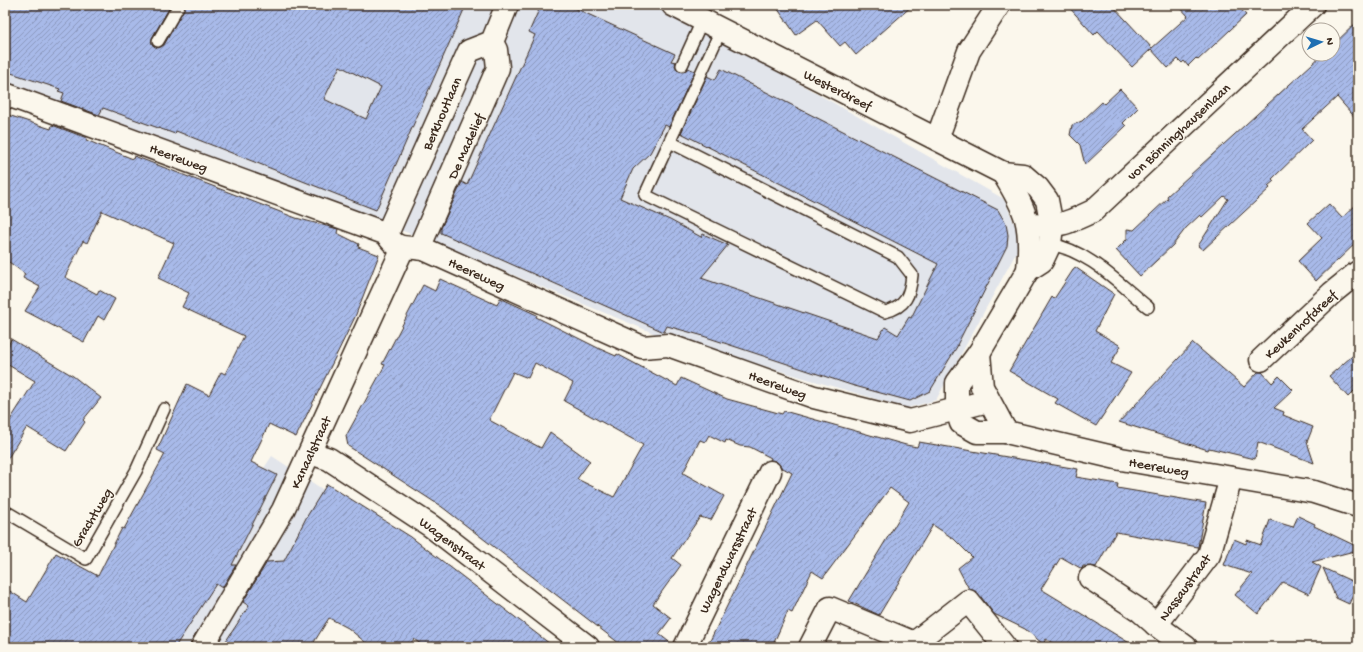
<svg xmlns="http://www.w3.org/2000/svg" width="1363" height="652" font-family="'Gochi Hand',sans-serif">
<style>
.built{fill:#e2e5eb}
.building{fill:url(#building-hatch);stroke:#3b2a1e;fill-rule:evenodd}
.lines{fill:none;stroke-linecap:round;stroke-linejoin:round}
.lane-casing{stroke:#3b2a1e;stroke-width:14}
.street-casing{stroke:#3b2a1e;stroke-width:25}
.secondary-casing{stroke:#3b2a1e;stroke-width:25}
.lane{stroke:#fbf7ec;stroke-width:11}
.street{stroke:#fbf7ec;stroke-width:22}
.secondary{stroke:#fbf7ec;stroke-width:22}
.labels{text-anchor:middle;stroke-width:3;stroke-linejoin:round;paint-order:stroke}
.street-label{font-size:14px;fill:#3b2a1e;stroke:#fbf7ec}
</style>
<defs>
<pattern id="building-hatch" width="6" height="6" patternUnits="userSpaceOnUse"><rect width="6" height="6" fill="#a8bae9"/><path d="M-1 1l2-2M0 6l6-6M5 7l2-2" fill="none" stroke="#8a97bc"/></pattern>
</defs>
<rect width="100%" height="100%" fill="#fbf7ec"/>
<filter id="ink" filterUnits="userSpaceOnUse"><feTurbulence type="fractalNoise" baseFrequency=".025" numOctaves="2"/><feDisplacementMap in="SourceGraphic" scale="8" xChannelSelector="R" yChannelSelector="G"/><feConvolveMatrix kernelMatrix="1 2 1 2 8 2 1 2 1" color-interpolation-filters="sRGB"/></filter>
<g filter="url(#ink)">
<!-- built -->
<g class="built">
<polygon points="5,5 660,5 1004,199 1022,242 936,400 907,408 663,337 438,244 5,84"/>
<polygon points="272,456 374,523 299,647 145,647"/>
</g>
<!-- building -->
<g class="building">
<path d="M10,5H171L152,38V44L158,48L164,45L186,5H466L376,210L176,131L175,134L103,108L99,115L61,101L64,93L58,91L60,89L5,71V18ZM340,66L381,87L366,119L324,99Z"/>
<polygon points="541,5 568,5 675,54 671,61 676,62 675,66 679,71 683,72 688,68 695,71 669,127 665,125 650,153 633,169 620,198 670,220 701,237 703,234 728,245 701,278 878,338 885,327 898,335 909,317 911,318 938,264 681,133 707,76 715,80 721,69 998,210 1006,224 1008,235 1007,246 957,345 958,345 930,391 910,401 851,385 700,335 667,326 664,332 441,233 441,228 462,182 467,185 535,35 529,32"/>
<polygon points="775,5 913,5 856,55 845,42 840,46 817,20 796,35"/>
<polygon points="1067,5 1112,5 1152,48 1188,16 1178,5 1237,5 1246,15 1198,60 1196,58 1188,66 1184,61 1182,63 1178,59 1168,68 1151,49 1132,67 1098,31 1094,35"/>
<polygon points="1358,21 1358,121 1337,97 1302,129 1312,140 1272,179 1274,181 1268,186 1270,188 1230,225 1203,250 1198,246 1228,199 1224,196 1202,217 1200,215 1186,228 1173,245 1140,276 1116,250 1127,239 1127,229 1134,230 1168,198 1167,196 1323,54 1333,54 1333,45"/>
<polygon points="1120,89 1138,108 1123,123 1126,126 1085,165 1080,145 1070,135 1072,125 1082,121 1102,102 1104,104"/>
<polygon points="5,114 51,129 52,125 87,138 86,140 133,159 134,156 296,218 338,229 337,233 359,244 358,247 379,255 355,317 296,437 269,424 251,462 277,475 232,565 236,565 222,588 216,584 175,647 5,647 5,588 27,602 56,553 98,576 122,528 124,529 165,454 157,450 187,384 209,395 221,372 225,374 244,336 182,307 189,293 158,278 174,243 102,211 87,243 83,241 65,277 97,294 99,290 115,299 104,320 98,316 84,342 25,311 40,287 23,278 25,274 5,259"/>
<polygon points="1358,203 1358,241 1316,281 1298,261 1322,238 1308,223 1329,204 1342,218"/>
<polygon points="1075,267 1114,294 1095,331 1121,346 1111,363 1131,373 1096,426 1055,403 1058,399 1009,371 1052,297 1054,299"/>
<path d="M440,279L497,305L500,298L537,315L536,317L600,349L616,356L617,354L677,386L681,378L727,399L782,414L784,411L906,445L917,447L919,442L1078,469L1076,477L1118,484L1117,488L1206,503L1198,547L1116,532L1096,567L1083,566L1082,569L1061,557L1041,589L1136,647H1059L1046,639L1043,644L1025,629L994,614L978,593L969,589L958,568L972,557L954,539L933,525L879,615L849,601L909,502L890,488L823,578L812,571L792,613L788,611L772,647H707L792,473L781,467L776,461L770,460L771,458L750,447L740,446L726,440L725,443L709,435L705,442L700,440L683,473L724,496L711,520L700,517L672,558L681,565L653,604L671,618L659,634L673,645V647H624L442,507L348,446L346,436L385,365L382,364L423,285L435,291ZM535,363L573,383L564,401L643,445L614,497L577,479L590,461L550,432L541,448L489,420L513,372L528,378Z"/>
<polygon points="11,339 73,376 101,398 83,420 85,422 66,451 27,427 5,463 5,428 35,381 5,363 5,354"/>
<polygon points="1193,343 1244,387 1258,372 1262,372 1272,383 1279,376 1293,390 1274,408 1284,412 1283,415 1313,427 1307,442 1314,463 1258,442 1255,459 1209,448 1208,450 1119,422"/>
<polygon points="1358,351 1358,387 1348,397 1329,376"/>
<polygon points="327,484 411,537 554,647 424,647 414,639 408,647 371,647 348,628 329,618 311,647 222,647 249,606 243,602 267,562 284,561 306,518"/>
<polygon points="1298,516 1315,524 1314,526 1358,547 1358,550 1312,562 1321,567 1309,594 1283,582 1258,614 1235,595 1252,574 1224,565 1234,539 1246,544 1247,540 1261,545 1270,520 1293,527"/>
<polygon points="1323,568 1358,584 1349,604 1336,598"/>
</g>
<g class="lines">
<!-- lane casing -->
<g class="lane-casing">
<g id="lane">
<polyline points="158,41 179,5"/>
<polyline points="682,65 702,21"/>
<path d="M670,142L898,257L912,275C910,295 906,307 885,312L645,195L721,30"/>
<path d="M1050,244C1089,251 1118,283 1148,307"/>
<polyline points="5,511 86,559 136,471 164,409"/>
</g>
</g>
<!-- street casing -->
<g class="street-casing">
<g id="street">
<path d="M5,94L387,234C397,253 409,245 426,250L642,347L668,345L814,397L910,421L988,401"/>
<polyline points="937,139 969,51 999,5"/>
<path d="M1029,225C1059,227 1066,224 1093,211L1313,5"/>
<polyline points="387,234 469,51 492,42 507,5"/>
<polyline points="419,248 498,68 496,50 492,42"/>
<polyline points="1261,360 1332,293 1358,272"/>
<polyline points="310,453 329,459 431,526 588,647"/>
<polyline points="1090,578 1139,610 1156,625 1209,555 1231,478"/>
<polyline points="1156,625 1186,647"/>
<polyline points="202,647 283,510 403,248"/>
<polyline points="685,647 770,472"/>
<polyline points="810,647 830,608 914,643 968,601 1005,647"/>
</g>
</g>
<!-- secondary casing -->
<g class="secondary-casing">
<g id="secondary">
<polyline points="673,5 1003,173 1023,175 1038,188 1047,200 1052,226 1050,244 1042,261 1028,270 979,353 957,383 957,410 961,423 977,432 1006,432 1121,459 1314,492 1358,506"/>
<path d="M1003,173C1027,212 1032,224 1028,270"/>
<polyline points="979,353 982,387 1006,432"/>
</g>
</g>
<!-- lane -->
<use href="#lane" class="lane"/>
<!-- street -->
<use href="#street" class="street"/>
<!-- secondary -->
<use href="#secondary" class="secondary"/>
</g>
</g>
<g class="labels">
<!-- street labels -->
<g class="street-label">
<text transform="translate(838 89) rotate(27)" y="5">Westerdreef</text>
<text transform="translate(441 113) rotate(-66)" y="5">Berkhoutlaan</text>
<text transform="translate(1178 131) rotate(-43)" y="5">von Bönninghausenlaan</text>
<text transform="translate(465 146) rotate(-66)" y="5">De Madelief</text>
<text transform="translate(179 157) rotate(20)" y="5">Heereweg</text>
<text transform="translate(477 273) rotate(25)" y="5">Heereweg</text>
<text transform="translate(1300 324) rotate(-43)" y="5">Keukenhofdreef</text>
<text transform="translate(778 384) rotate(20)" y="5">Heereweg</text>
<text transform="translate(310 452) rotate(-65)" y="5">Kanaalstraat</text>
<text transform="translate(1159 466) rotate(10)" y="5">Heereweg</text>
<text transform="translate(91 517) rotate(-59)" y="5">Grachtweg</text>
<text transform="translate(453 543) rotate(37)" y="5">Wagenstraat</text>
<text transform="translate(727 560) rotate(-64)" y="5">Wagendwarsstraat</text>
<text transform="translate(1184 587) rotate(-54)" y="5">Nassaustraat</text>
</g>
</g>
<!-- margin -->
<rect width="1363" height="652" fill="none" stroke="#fbf7ec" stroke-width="20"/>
<rect x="10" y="10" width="1343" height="632" fill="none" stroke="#3b2a1e" stroke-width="1.5" filter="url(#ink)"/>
<!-- north arrow -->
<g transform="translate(1321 42) rotate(85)"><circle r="19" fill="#fbf7ec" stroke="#aea59a"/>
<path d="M0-3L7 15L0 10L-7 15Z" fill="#1f6fb2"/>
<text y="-6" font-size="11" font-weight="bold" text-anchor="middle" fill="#3b2a1e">N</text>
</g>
</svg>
